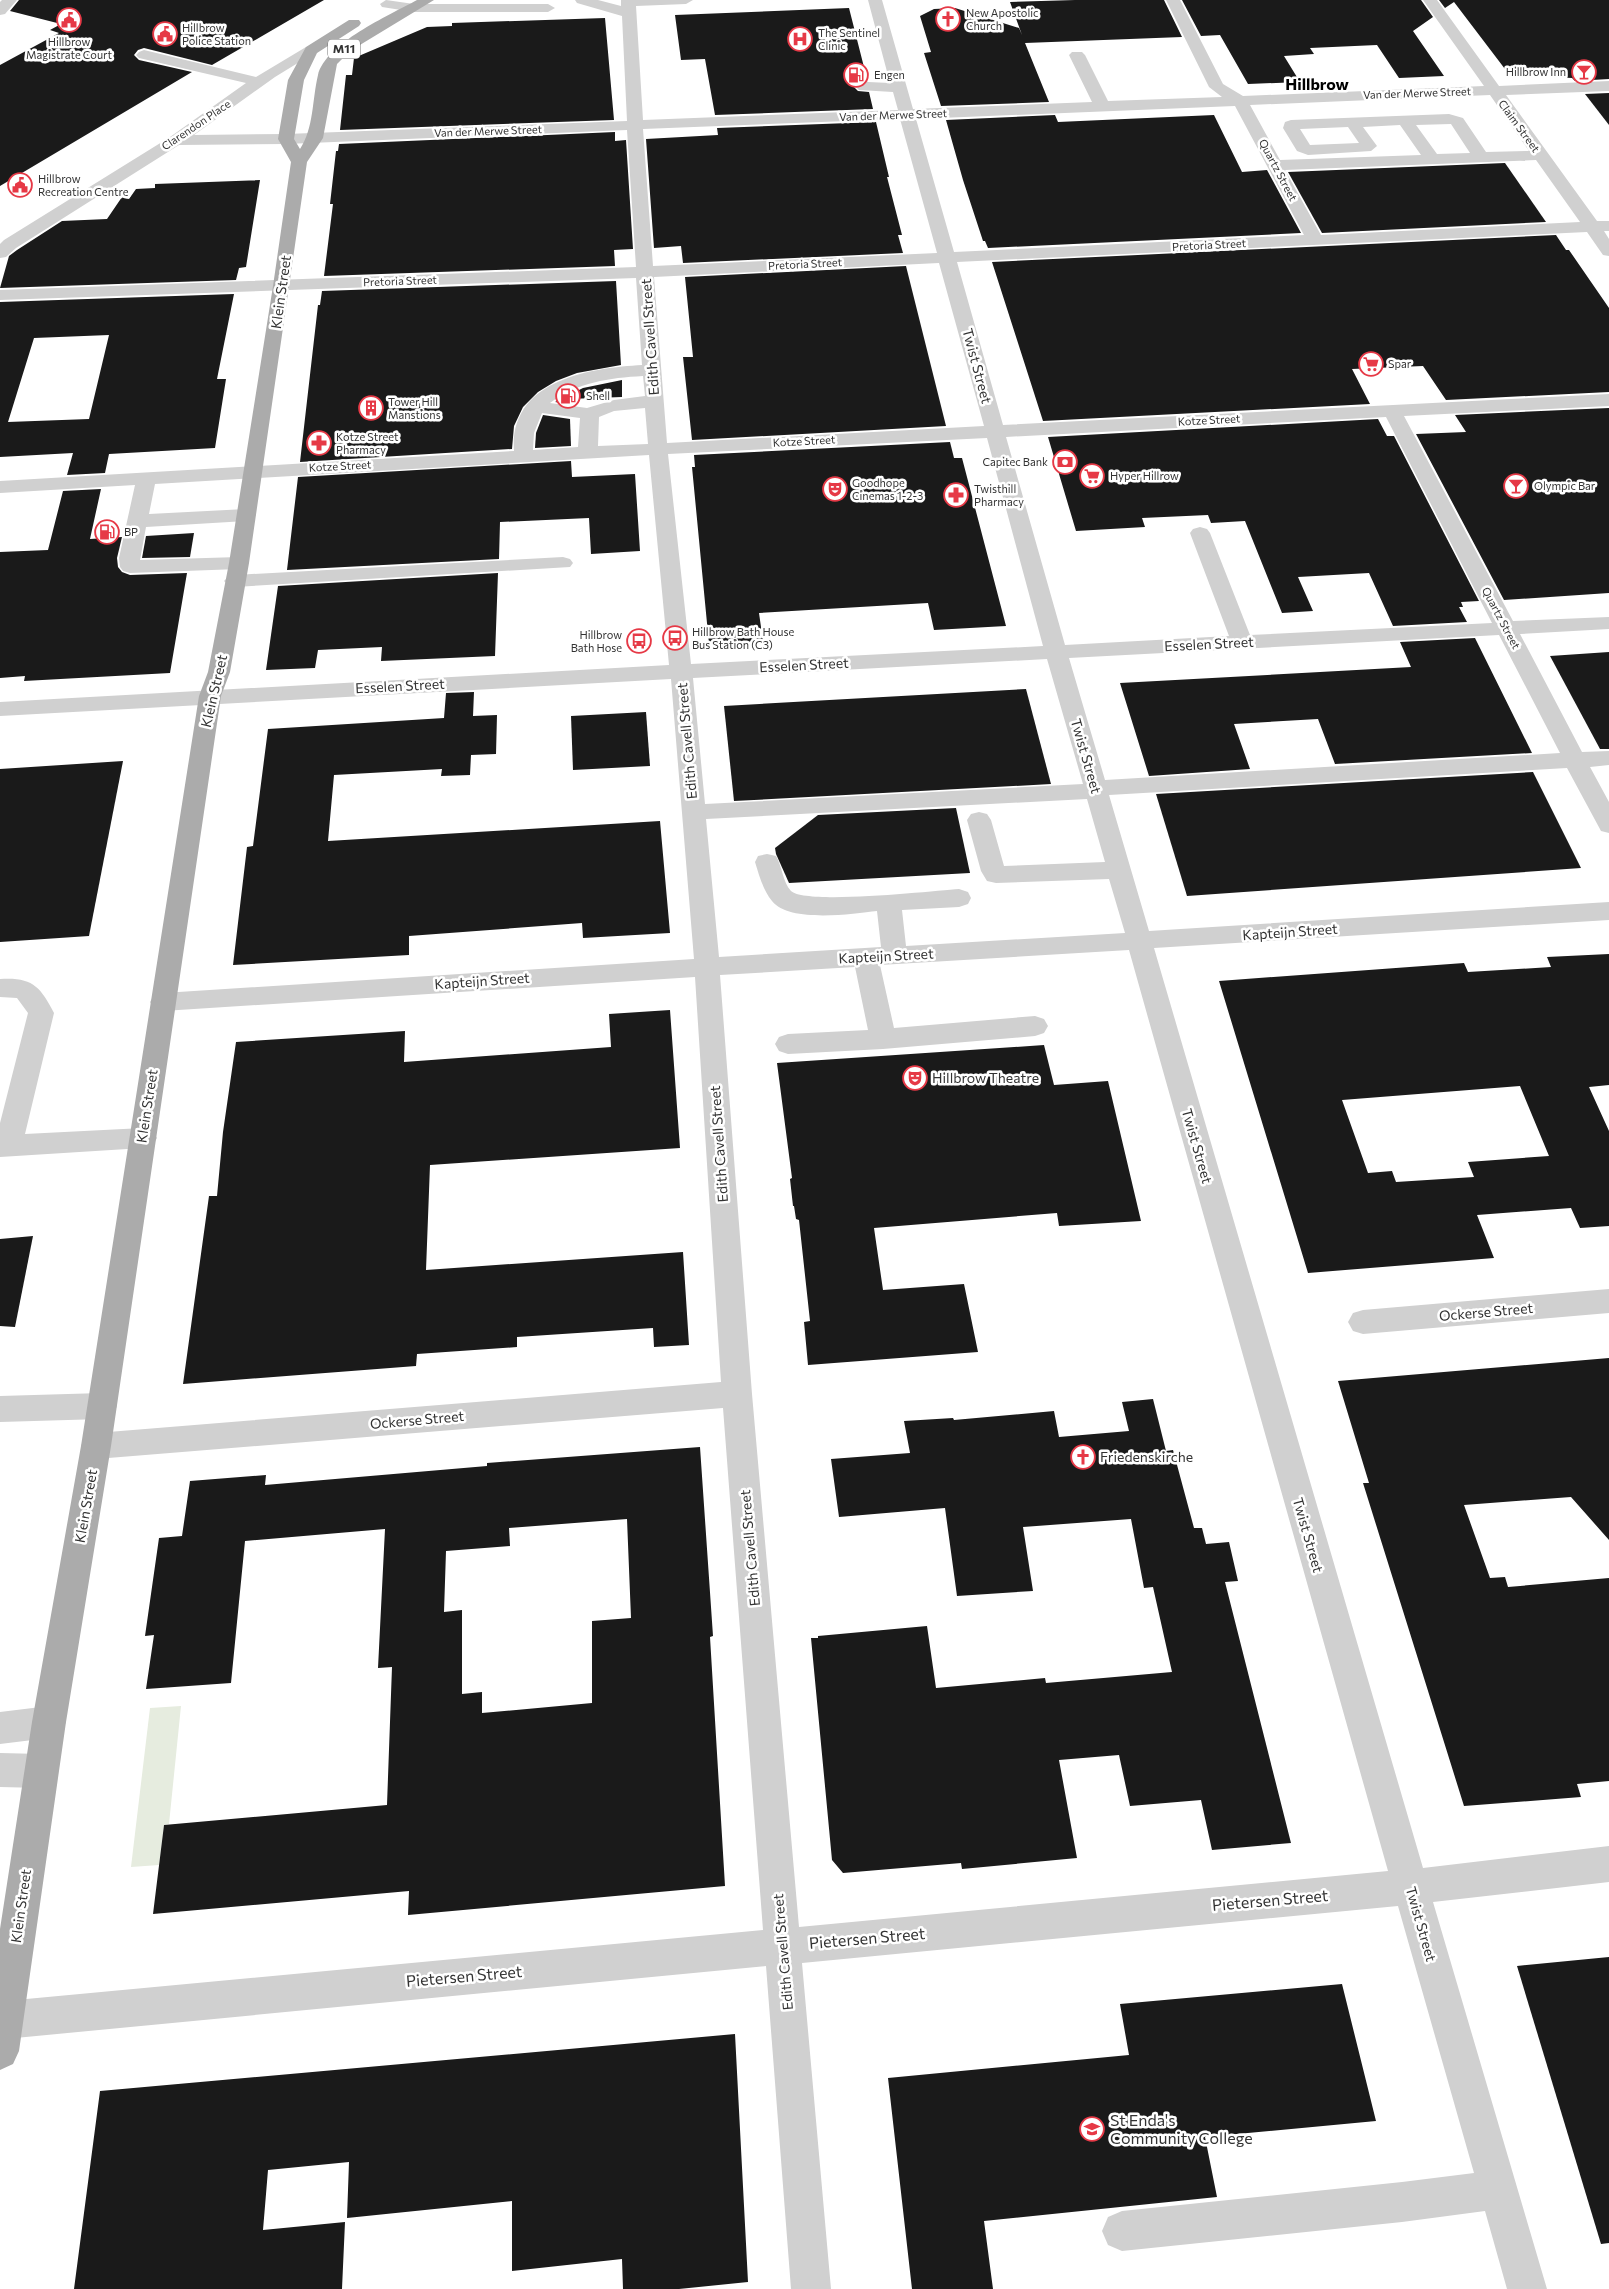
<svg xmlns="http://www.w3.org/2000/svg" width="1609" height="2289" font-family="Commissioner,sans-serif">
<style>
.green{fill:#e6ecdf}
.building{fill:#1a1a1a;fill-rule:evenodd}
.lines{fill:none;stroke-linecap:round;stroke-linejoin:round}
.minor-tunnel{stroke:#d6d6d6;stroke-width:16;stroke-dasharray:16 8;stroke-linecap:butt}
.minor{fill:#d0d0d0;fill-rule:evenodd}
.major{fill:#ababab;fill-rule:evenodd}
.labels{text-anchor:middle;stroke-width:5;stroke-linejoin:round;paint-order:stroke}
.far-poi-label{font-size:11px;fill:#333;stroke:#fff;text-anchor:start}
.far-street-label{font-size:11px;fill:#333;stroke:#fff}
.shield{fill:#fff;stroke:#707070;stroke-width:1}
.shield-label{font-size:12px;font-weight:bold;fill:#333}
.street-label{font-size:14px;fill:#333;stroke:#fff}
.poi-label{font-size:14px;fill:#333;stroke:#fff;text-anchor:start}
.far-district-label{font-size:16px;font-weight:bold;fill:#000;stroke:#fff}
.near-street-label{font-size:16px;fill:#333;stroke:#fff}
.near-poi-label{font-size:16px;fill:#333;stroke:#fff;text-anchor:start}
</style>
<rect width="100%" height="100%" fill="#fff"/>
<!-- green -->
<polygon class="green" points="181,1706 169,1824 164,1825 159,1865 131,1867 150,1708"/>
<!-- building -->
<g class="building">
<polygon points="19,0 324,0 212,65 144,48 138,50 134,55 139,60 192,72 0,186 0,65 59,33 50,30 61,24 10,11"/>
<polygon points="1075,0 1164,0 1182,37 1025,43 1049,102 941,106 924,53 931,52 920,16 934,9 955,8 1019,28 1022,35 1010,2"/>
<polygon points="1182,0 1421,0 1433,17 1413,31 1444,76 1399,78 1377,45 1310,48 1314,54 1284,56 1300,82 1248,84 1220,35 1201,36"/>
<polygon points="1439,0 1609,0 1609,79 1575,81 1572,78 1551,77 1547,72 1508,73 1454,2 1445,8"/>
<polygon points="849,8 867,79 857,74 851,76 847,80 858,91 869,92 873,109 715,115 705,59 681,60 675,15"/>
<polygon points="605,18 614,120 340,130 346,75 352,75 354,58 427,27 452,26 452,23"/>
<polygon points="1609,93 1609,125 1585,94"/>
<polygon points="1055,115 1058,122 1214,115 1242,172 1267,170 1301,233 988,248 985,241 983,241 963,180 946,120"/>
<polygon points="876,122 889,177 887,177 902,235 898,235 903,253 683,263 681,246 654,248 646,139 718,135 717,128"/>
<polygon points="615,132 615,141 626,140 633,249 614,250 615,266 324,276 333,204 330,204 336,151 338,151 339,144"/>
<polygon points="1505,163 1546,222 1322,233 1288,172"/>
<polygon points="260,180 246,267 239,268 236,280 0,288 9,256 17,250 62,221 107,219 122,197 129,199 136,189 155,188 155,184"/>
<polygon points="1556,235 1566,250 1569,250 1609,308 1609,392 1446,400 1423,366 1352,369 1370,404 1043,421 992,262"/>
<polygon points="906,266 946,426 692,440 683,357 693,357 685,277"/>
<polygon points="616,281 621,365 577,373 556,381 538,392 523,407 514,426 512,449 300,462 318,305 320,305 322,291"/>
<path d="M234,294L217,379H226L215,448L109,454L105,473L67,475L73,453L0,457V302ZM109,335L89,419L8,422L34,338Z"/>
<polygon points="622,380 622,397 569,399 569,404 555,402 583,388"/>
<polygon points="1609,408 1609,593 1504,600 1416,434 1466,432 1455,415"/>
<polygon points="543,415 570,419 571,446 535,448 536,433"/>
<polygon points="1378,419 1387,436 1394,436 1479,601 1461,602 1463,607 1459,607 1467,622 1393,626 1369,573 1298,577 1313,611 1282,613 1245,521 1211,523 1208,515 1142,518 1145,527 1076,531 1048,437"/>
<polygon points="950,442 954,458 962,458 1006,626 934,630 928,603 759,613 763,641 709,644 692,467 695,467 694,455"/>
<polygon points="571,461 572,477 635,474 640,551 591,554 589,518 500,522 499,559 287,570 298,477"/>
<polygon points="101,489 90,539 122,537 117,558 118,567 122,572 130,575 187,573 170,673 24,681 25,676 0,678 0,552 48,550 63,491"/>
<polygon points="194,533 190,557 142,558 146,536"/>
<polygon points="498,573 495,656 381,661 382,647 318,650 315,668 266,670 278,586"/>
<polygon points="1475,638 1532,753 1335,764 1318,719 1234,724 1250,769 1149,776 1120,683 1411,667 1400,642"/>
<polygon points="1609,652 1609,749 1600,749 1550,656"/>
<polygon points="1026,689 1051,784 734,801 724,706"/>
<polygon points="474,692 473,716 497,715 496,754 471,755 470,775 441,776 442,769 334,775 328,841 660,821 670,933 583,938 582,923 409,936 409,955 233,965 247,847 253,846 268,729 444,718 446,693"/>
<polygon points="646,712 650,766 573,770 571,716"/>
<polygon points="123,761 89,936 0,942 0,769"/>
<polygon points="1533,772 1581,868 1187,896 1156,794"/>
<polygon points="956,808 970,873 789,883 776,854 775,848 818,815"/>
<path d="M1609,954V1085L1589,1087L1609,1131V1226L1580,1228L1571,1208L1477,1215L1494,1258L1308,1273L1219,981L1464,963L1468,972L1551,967L1547,957ZM1520,1086L1549,1156L1468,1162L1474,1177L1396,1182L1392,1171L1368,1173L1342,1100Z"/>
<polygon points="670,1010 680,1148 430,1165 426,1270 683,1252 689,1345 654,1347 653,1328 517,1337 517,1347 417,1354 416,1366 183,1384 209,1196 217,1196 223,1132 236,1042 405,1031 404,1062 611,1047 609,1014"/>
<polygon points="1044,1045 1054,1085 1108,1081 1141,1221 1059,1226 1057,1213 874,1228 883,1290 964,1284 978,1352 808,1365 804,1322 810,1321 799,1220 796,1219 794,1206 793,1206 790,1179 792,1178 777,1063"/>
<polygon points="33,1236 15,1327 0,1326 0,1239"/>
<polygon points="1609,1358 1609,1540 1571,1497 1464,1505 1490,1578 1505,1577 1508,1587 1609,1578 1609,1781 1577,1784 1581,1797 1464,1806 1363,1483 1369,1483 1338,1381"/>
<polygon points="1153,1399 1166,1451 1173,1450 1194,1528 1202,1528 1206,1544 1229,1542 1238,1581 1225,1582 1291,1843 1212,1850 1201,1800 1130,1806 1119,1755 1059,1760 1077,1858 962,1869 961,1863 843,1873 832,1860 811,1638 818,1638 818,1636 927,1626 936,1688 1045,1678 1046,1683 1172,1672 1153,1587 1144,1588 1131,1519 1023,1527 1033,1591 957,1596 945,1508 839,1517 831,1459 910,1453 904,1421 953,1418 954,1420 1054,1411 1059,1437 1129,1431 1122,1402"/>
<path d="M700,1447L713,1636L710,1637L725,1886L408,1915L409,1891L153,1914L164,1825L387,1805L392,1667L378,1668L385,1529L245,1541L231,1683L146,1689L154,1635L145,1636L159,1538L182,1536L190,1481L266,1475L265,1485L487,1466V1463ZM627,1519L631,1618L592,1621V1703L482,1713V1692L462,1694V1610L444,1612L446,1551L510,1546L509,1528Z"/>
<polygon points="1609,1957 1609,2243 1601,2244 1517,1966"/>
<polygon points="1342,1984 1376,2121 1205,2137 1217,2197 984,2221 993,2289 912,2289 888,2078 1129,2055 1120,2004"/>
<polygon points="735,2034 748,2282 679,2289 623,2289 622,2259 512,2271 512,2201 347,2218 349,2162 268,2170 263,2230 345,2222 342,2289 74,2289 100,2091"/>
</g>
<g class="lines">
<!-- minor-tunnel -->
<polyline class="minor-tunnel" points="855,70 857,80"/>
<!-- minor -->
<g class="minor">
<polygon points="2,0 17,0 5,14 0,15 0,2"/>
<polygon points="386,0 414,4 548,4 555,8 548,12 414,12 382,7 380,4"/>
<path d="M575,0H598L621,6V0H693L686,4L636,6L643,120L898,110L893,92L859,90L849,80L852,77C860,75 863,77 868,82L890,83L868,0H882L913,109L1092,102L1069,55L1072,52H1082L1085,55L1108,101L1222,97L1209,87L1166,0H1180L1223,84L1243,96L1484,86L1423,0H1437L1499,86L1609,81V91L1506,95L1597,221H1609V231H1604L1609,239V256L1603,255L1587,232L957,262L1003,425L1609,394V406L1404,416L1513,621L1609,617V629L1520,634L1582,752L1609,751V765L1590,767L1609,802V833L1601,831L1567,768L1109,795L1149,931L1609,902V920L1154,948L1423,1868L1609,1846V1882L1433,1902L1547,2289H1507L1485,2211L1402,2222L1122,2251L1108,2245L1102,2231L1108,2217L1122,2211L1402,2182L1474,2173L1398,1906L802,1963L831,2289H791L766,1966L5,2039L0,2037V2003L5,2001L763,1930L723,1408L96,1459L85,1455L81,1446L85,1437L96,1433L721,1382L695,977L163,1011L154,1009L150,1002L154,995L163,993L694,959L671,679L0,716V702L669,665L649,455L155,484L149,514L246,509L253,511L256,515L253,519L246,521L146,527L140,560L239,557L246,559L249,563L246,567L239,569L130,573L123,571L120,567L119,558L135,485L0,493V481L514,451C509,380 590,368 642,365L636,278L0,300V290L636,267L627,130L286,144L179,145L16,248L6,257L0,258V244L4,240L170,137L246,83L139,58L136,55L139,52L144,50L256,77L306,47H316L319,50L275,77L194,135L286,134L627,121L622,16L577,3ZM1490,95L1529,151L1486,152L1463,118L1449,114L1291,120L1285,122L1283,128L1297,151L1308,155L1371,151L1377,146L1363,127L1400,125L1421,155L1280,160L1250,105ZM1235,106L1304,235L954,252L916,119ZM900,119L937,253L653,266L643,129ZM1451,124L1470,153L1437,154L1416,125ZM1348,127L1359,143L1310,145L1300,129ZM1536,160L1580,222L1321,235L1285,170ZM939,263L984,426L667,443L654,277ZM643,376L645,396L614,400L587,408L550,403C578,382 609,378 643,376ZM645,408L648,444L598,446L599,417L614,411ZM542,413L580,418L578,447L533,450L534,433ZM1386,417L1492,623L1250,635L1210,533L1207,529L1200,527L1193,529L1190,533L1229,636L1065,645L1006,437ZM987,438L1043,646L691,664L668,454ZM1499,635L1560,753L1105,780L1069,658ZM1047,659L1083,784L705,804L693,678ZM1087,799L1105,862L1004,866L991,820L987,814L979,812L971,814L967,820L981,871L987,881L996,883L1109,879L1125,933L906,946L902,910L959,907L968,904L971,898L968,892L959,889C932,891 806,905 791,891C783,883 782,866 776,856L767,854L758,856L755,862C759,875 763,890 772,901C789,923 852,914 877,911L881,947L719,957L706,819ZM1129,950L1388,1871L799,1927L752,1394L720,975L855,967L868,1030L788,1034L779,1037L775,1044L779,1051L788,1054L883,1049L1035,1036L1044,1033L1048,1026L1044,1019L1035,1016L894,1028L880,965Z"/>
<polygon points="563,557 570,559 573,563 570,567 235,587 228,585 224,581 228,577 235,575"/>
<path d="M0,979C32,977 40,986 54,1013L25,1134L143,1128L153,1131L157,1138L153,1145L143,1148L0,1157V1123L28,1013L17,998L0,997Z"/>
<polygon points="1609,1289 1609,1313 1363,1334 1353,1331 1348,1322 1353,1313 1363,1310"/>
<polygon points="102,1393 113,1397 117,1406 113,1415 102,1419 0,1422 0,1396"/>
<polygon points="49,1706 61,1711 66,1722 61,1733 49,1738 0,1744 0,1712"/>
<polygon points="0,1753 41,1754 53,1759 58,1771 53,1783 41,1788 0,1787"/>
</g>
<!-- major -->
<path class="major" d="M417,0H434L350,51L337,64L323,138L307,162L249,563L230,672L221,696L111,1446L66,1722L19,2051L13,2064L0,2070V1929L32,1722L81,1446L199,696L208,672L229,563L273,286L291,162L278,139L288,80L306,47L349,20H359L361,23L359,26L317,53L304,80L294,139L300,149C314,128 312,100 318,75C326,43 388,16 417,0Z"/>
</g>
<!-- icons -->
<defs>
<g id="church-ring" transform="scale(1.25)"><circle r="9.5" fill="#fff" stroke="#e63946" stroke-width="1.5"/><path d="M-1.2-6h2.4v3.5h3.3v2.4h-3.3V6h-2.4V-.1h-3.3v-2.4h3.3Z" fill="#e63946"/></g>
<g id="civic-ring" transform="scale(1.25)"><circle r="9.5" fill="#fff" stroke="#e63946" stroke-width="1.5"/><path d="M-.6-6.5H3V-4.5H.6V-3L4-1V1h2V6H-6V1h2V-1L-.6-3ZM-1.2 2.5V6h2.4V2.5Z" fill="#e63946"/></g>
<g id="hospital-ring" transform="scale(1.25)"><circle r="9.5" fill="#fff" stroke="#e63946" stroke-width="1.5"/><path d="M-5-5h3v3.5h4V-5h3V5h-3V1.5h-4V5h-3Z" fill="#e63946"/></g>
<g id="bar-ring" transform="scale(1.25)"><circle r="9.5" fill="#fff" stroke="#e63946" stroke-width="1.5"/><path d="M-6-5H6L.8 .8V4.5H3.5V6h-7V4.5H-.8V.8Z" fill="#e63946"/></g>
<g id="fuel-ring" transform="scale(1.25)"><circle r="9.5" fill="#fff" stroke="#e63946" stroke-width="1.5"/><path d="M-5.5-6h7V0h2V4h1.3V-2.5L3-4.5l.8-.8L6-3V5H2.5V1h-1V6h-7ZM-4.2-4.7v3.2H.2V-4.7Z" fill="#e63946"/></g>
<g id="supermarket-ring" transform="scale(1.25)"><circle r="9.5" fill="#fff" stroke="#e63946" stroke-width="1.5"/><path d="M-6-5.5h2.5l.6 2H6L4.5 2H-2.5L-4.4-4H-6ZM-1.5 3.2a1.3 1.3 0 1 0 .1 0ZM3 3.2a1.3 1.3 0 1 0 .1 0Z" fill="#e63946"/></g>
<g id="building-ring" transform="scale(1.25)"><circle r="9.5" fill="#fff" stroke="#e63946" stroke-width="1.5"/><path d="M-4-6H4V6H1V3H-1V6H-4ZM-2.5-4.3h1.7v1.8h-1.7ZM.8-4.3h1.7v1.8H.8ZM-2.5-1h1.7V.8h-1.7ZM.8-1h1.7V.8H.8Z" fill="#e63946"/></g>
<g id="pharmacy-ring" transform="scale(1.25)"><circle r="9.5" fill="#fff" stroke="#e63946" stroke-width="1.5"/><path d="M-2-6h4v4h4v4h-4v4h-4v-4h-4v-4h4Z" fill="#e63946"/></g>
<g id="bank-ring" transform="scale(1.25)"><circle r="9.5" fill="#fff" stroke="#e63946" stroke-width="1.5"/><path d="M-6-4H6V4H-6ZM0-2.3a2.3 2.3 0 1 0 0 4.6a2.3 2.3 0 1 0 0-4.6Z" fill="#e63946"/></g>
<g id="theatre-ring" transform="scale(1.25)"><circle r="9.5" fill="#fff" stroke="#e63946" stroke-width="1.5"/><path d="M-5-5.5Q0-4 5-5.5V0Q5 5 0 6Q-5 5-5 0ZM-3.3-2.5H-1v1.5H-3.3ZM1-2.5H3.3v1.5H1ZM-2.8 1Q0 5.5 2.8 1Z" fill="#e63946"/></g>
<g id="bus-ring" transform="scale(1.25)"><circle r="9.5" fill="#fff" stroke="#e63946" stroke-width="1.5"/><path d="M-5-6H5V4H4V6H2V4H-2V6H-4V4H-5ZM-3.5-4V0h7V-4ZM-3.5 1.2v1.5H-2V1.2ZM2 1.2v1.5H3.5V1.2Z" fill="#e63946"/></g>
<g id="school-ring" transform="scale(1.25)"><circle r="9.5" fill="#fff" stroke="#e63946" stroke-width="1.5"/><path d="M0-5L7-2L0 1L-7-2ZM-4 1L0 2.5L4 1V4Q0 6-4 4Z" fill="#e63946"/></g>
</defs>
<g fill-rule="evenodd">
<use href="#church-ring" x="948" y="19"/>
<use href="#civic-ring" x="69" y="20"/>
<use href="#civic-ring" x="165" y="34"/>
<use href="#hospital-ring" x="800" y="39"/>
<use href="#bar-ring" x="1584" y="72"/>
<use href="#fuel-ring" x="856" y="75"/>
<use href="#civic-ring" x="20" y="185"/>
<use href="#supermarket-ring" x="1371" y="364"/>
<use href="#fuel-ring" x="568" y="396"/>
<use href="#building-ring" x="371" y="408"/>
<use href="#pharmacy-ring" x="319" y="443"/>
<use href="#bank-ring" x="1065" y="462"/>
<use href="#supermarket-ring" x="1092" y="476"/>
<use href="#bar-ring" x="1516" y="486"/>
<use href="#theatre-ring" x="835" y="489"/>
<use href="#pharmacy-ring" x="956" y="495"/>
<use href="#fuel-ring" x="107" y="532"/>
<use href="#bus-ring" x="675" y="638"/>
<use href="#bus-ring" x="639" y="641"/>
<use href="#theatre-ring" x="915" y="1078"/>
<use href="#church-ring" x="1083" y="1457"/>
<use href="#school-ring" x="1092" y="2129"/>
</g>
<g class="labels">
<!-- far-poi labels -->
<g class="far-poi-label">
<text x="966" y="17">New Apostolic<tspan x="966" dy="13">Church</tspan></text>
<text x="182" y="32">Hillbrow<tspan x="182" dy="13">Police Station</tspan></text>
<text x="818" y="37">The Sentinel<tspan x="818" dy="13">Clinic</tspan></text>
<text x="69" y="46" text-anchor="middle">Hillbrow<tspan x="69" dy="13">Magistrate Court</tspan></text>
<text x="1566" y="76" text-anchor="end">Hillbrow Inn</text>
<text x="874" y="79">Engen</text>
<text x="38" y="183">Hillbrow<tspan x="38" dy="13">Recreation Centre</tspan></text>
<text x="1388" y="368">Spar</text>
<text x="586" y="400">Shell</text>
<text x="388" y="406">Tower Hill<tspan x="388" dy="13">Manstions</tspan></text>
<text x="336" y="441">Kotze Street<tspan x="336" dy="13">Pharmacy</tspan></text>
<text x="1048" y="466" text-anchor="end">Capitec Bank</text>
<text x="1110" y="480">Hyper Hillrow</text>
<text x="852" y="487">Goodhope<tspan x="852" dy="13">Cinemas 1-2-3</tspan></text>
<text x="1534" y="490">Olympic Bar</text>
<text x="974" y="493">Twisthill<tspan x="974" dy="13">Pharmacy</tspan></text>
<text x="124" y="536">BP</text>
<text x="692" y="636">Hillbrow Bath House<tspan x="692" dy="13">Bus Station (C3)</tspan></text>
<text x="622" y="639" text-anchor="end">Hillbrow<tspan x="622" dy="13">Bath Hose</tspan></text>
</g>
<!-- far-street labels -->
<g class="far-street-label">
<text transform="translate(1417 93) rotate(-2)" y="4">Van der Merwe Street</text>
<text transform="translate(893 115) rotate(-2)" y="4">Van der Merwe Street</text>
<text transform="translate(196 125) rotate(-34)" y="4">Clarendon Place</text>
<text transform="translate(1519 126) rotate(54)" y="4">Claim Street</text>
<text transform="translate(488 131) rotate(-2)" y="4">Van der Merwe Street</text>
<text transform="translate(1278 170) rotate(62)" y="4">Quartz Street</text>
<text transform="translate(1209 245) rotate(-3)" y="4">Pretoria Street</text>
<text transform="translate(805 264) rotate(-3)" y="4">Pretoria Street</text>
<text transform="translate(400 281) rotate(-2)" y="4">Pretoria Street</text>
<text transform="translate(1209 420) rotate(-3)" y="4">Kotze Street</text>
<text transform="translate(804 441) rotate(-3)" y="4">Kotze Street</text>
<text transform="translate(340 466) rotate(-3)" y="4">Kotze Street</text>
<text transform="translate(1501 618) rotate(62)" y="4">Quartz Street</text>
</g>
<!-- shield labels -->
<rect class="shield" x="328" y="39.5" width="32" height="19" rx="4"/>
<g class="shield-label">
<text x="344" y="53">M11</text>
</g>
<!-- street labels -->
<g class="street-label">
<text transform="translate(281 292) rotate(-82)" y="5">Klein Street</text>
<text transform="translate(650 337) rotate(-94)" y="5">Edith Cavell Street</text>
<text transform="translate(977 366) rotate(75)" y="5">Twist Street</text>
<text transform="translate(1209 644) rotate(-3)" y="5">Esselen Street</text>
<text transform="translate(804 665) rotate(-3)" y="5">Esselen Street</text>
<text transform="translate(400 686) rotate(-3)" y="5">Esselen Street</text>
<text transform="translate(214 691) rotate(-77)" y="5">Klein Street</text>
<text transform="translate(687 741) rotate(-95)" y="5">Edith Cavell Street</text>
<text transform="translate(1086 756) rotate(74)" y="5">Twist Street</text>
<text transform="translate(1290 932) rotate(-4)" y="5">Kapteijn Street</text>
<text transform="translate(886 956) rotate(-3)" y="5">Kapteijn Street</text>
<text transform="translate(482 981) rotate(-4)" y="5">Kapteijn Street</text>
<text transform="translate(147 1106) rotate(-81)" y="5">Klein Street</text>
<text transform="translate(719 1144) rotate(-94)" y="5">Edith Cavell Street</text>
<text transform="translate(1197 1146) rotate(74)" y="5">Twist Street</text>
<text transform="translate(1486 1312) rotate(-5)" y="5">Ockerse Street</text>
<text transform="translate(417 1420) rotate(-5)" y="5">Ockerse Street</text>
<text transform="translate(86 1506) rotate(-80)" y="5">Klein Street</text>
<text transform="translate(1308 1535) rotate(74)" y="5">Twist Street</text>
<text transform="translate(750 1548) rotate(-95)" y="5">Edith Cavell Street</text>
<text transform="translate(21 1906) rotate(-82)" y="5">Klein Street</text>
<text transform="translate(1421 1924) rotate(74)" y="5">Twist Street</text>
<text transform="translate(783 1952) rotate(-95)" y="5">Edith Cavell Street</text>
</g>
<!-- poi labels -->
<g class="poi-label">
<text x="932" y="1083">Hillbrow Theatre</text>
<text x="1100" y="1462">Friedenskirche</text>
</g>
<!-- far-district labels -->
<g class="far-district-label">
<text x="1317" y="90">Hillbrow</text>
</g>
<!-- near-street labels -->
<g class="near-street-label">
<text transform="translate(1270 1900) rotate(-5)" y="6">Pietersen Street</text>
<text transform="translate(867 1938) rotate(-5)" y="6">Pietersen Street</text>
<text transform="translate(464 1976) rotate(-5)" y="6">Pietersen Street</text>
</g>
<!-- near-poi labels -->
<g class="near-poi-label">
<text x="1110" y="2126">St Enda's<tspan x="1110" dy="18">Community College</tspan></text>
</g>
</g>
</svg>
